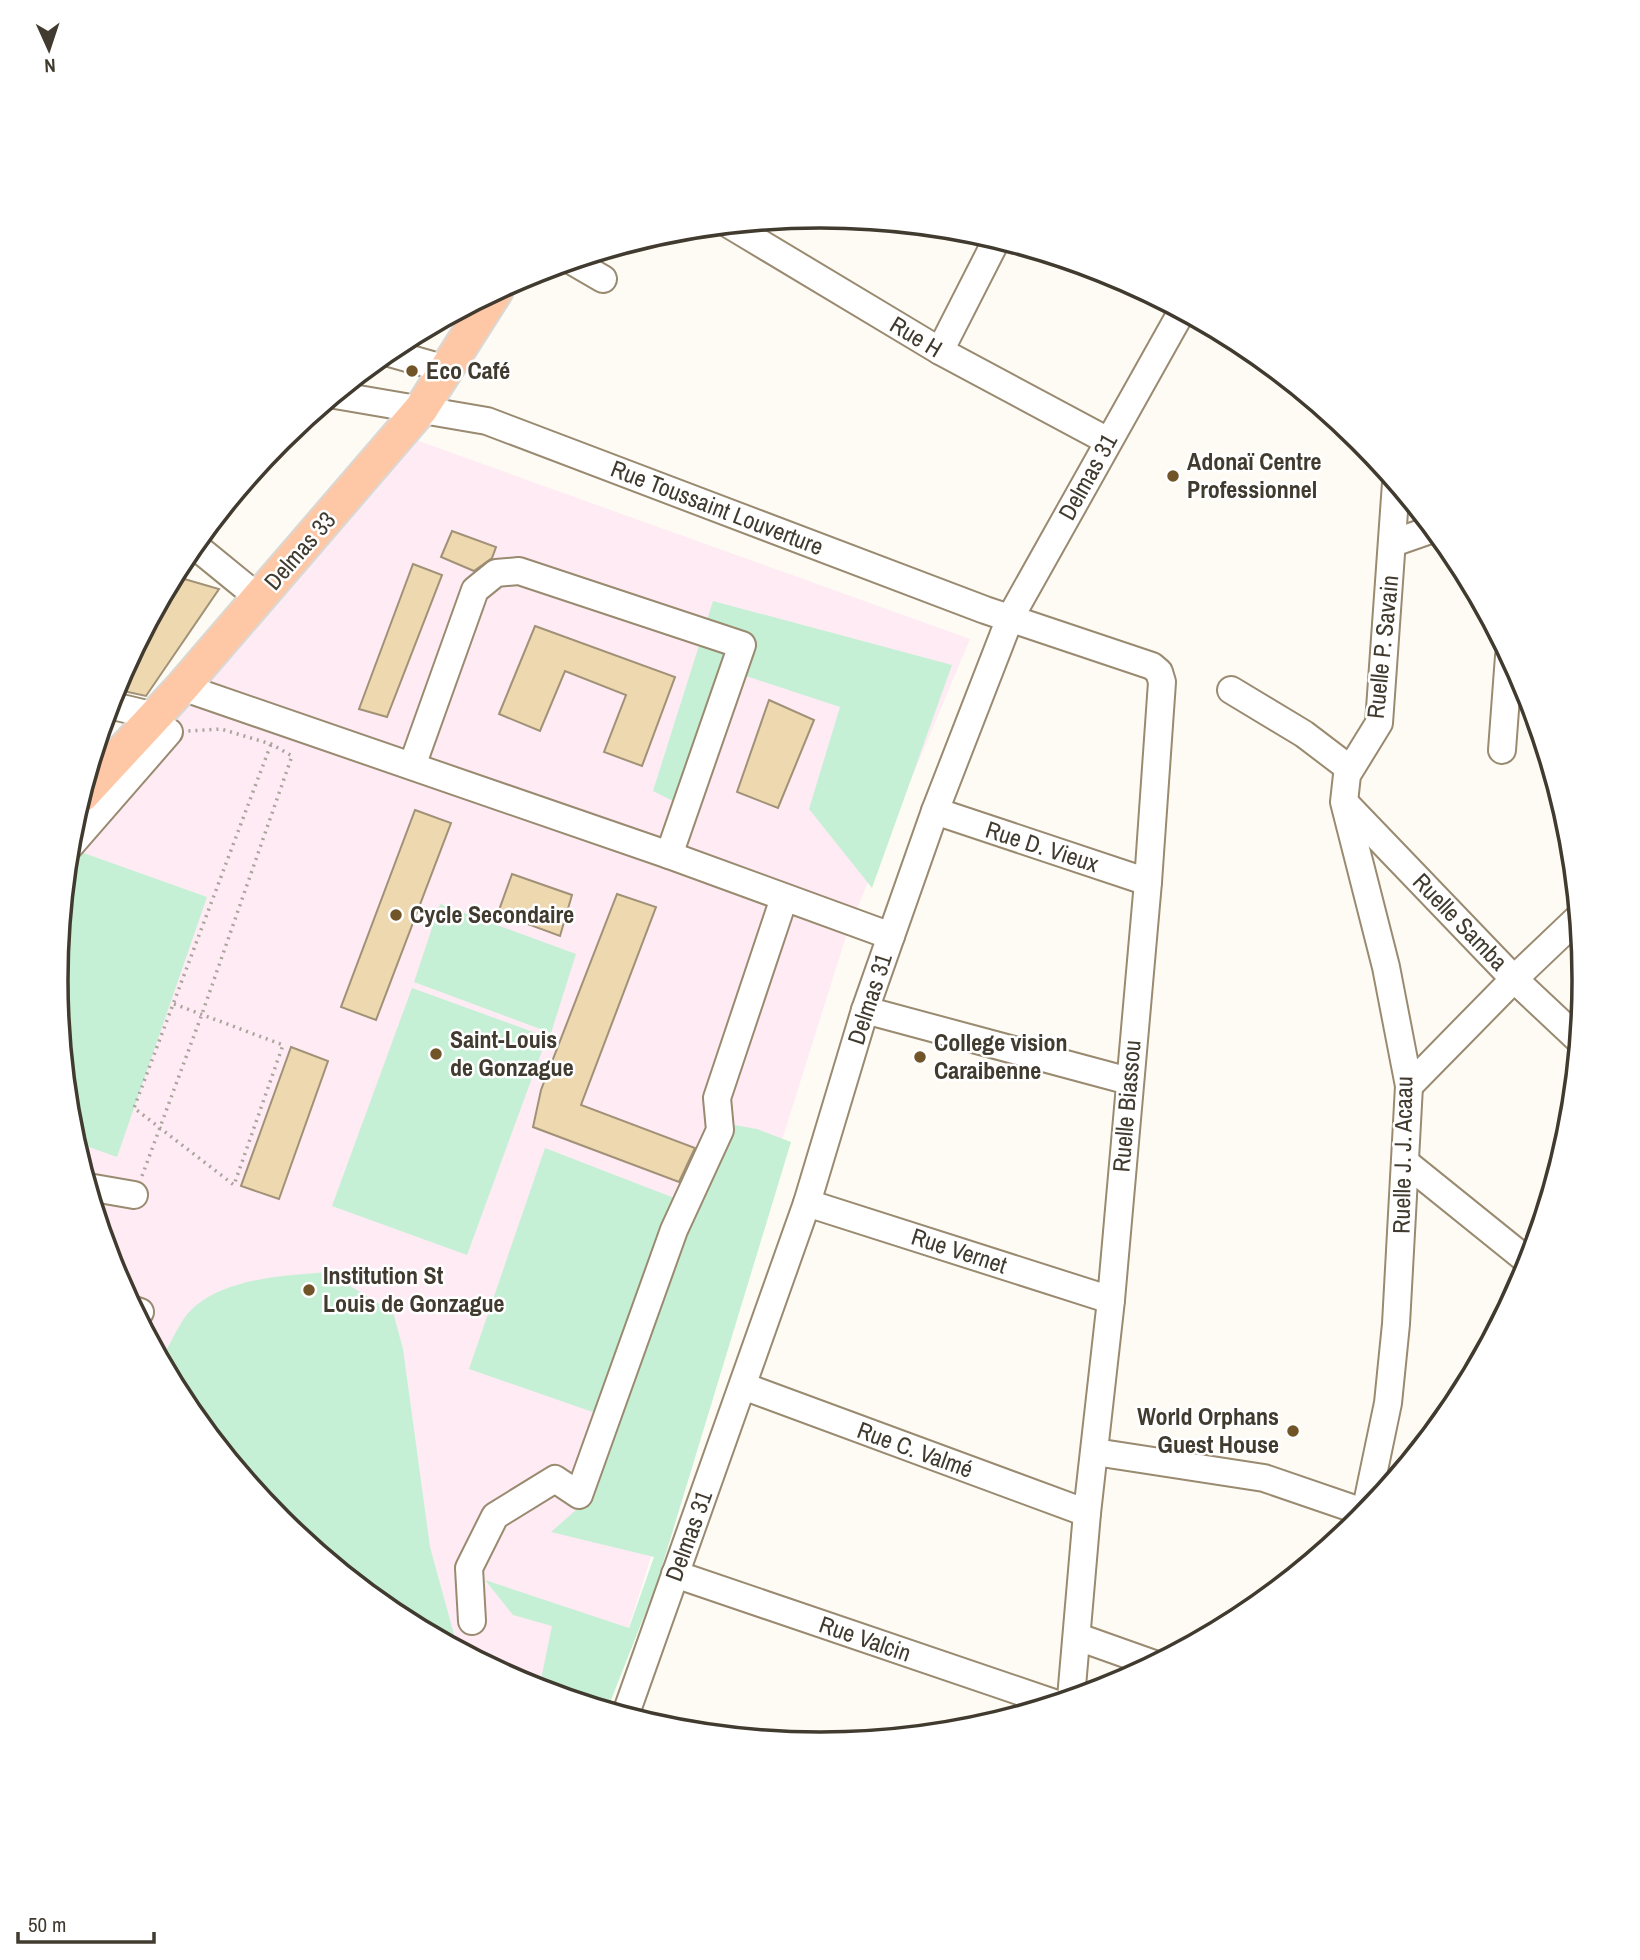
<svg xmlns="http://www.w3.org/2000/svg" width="1640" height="1960" font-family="'Archivo Narrow',sans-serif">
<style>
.education{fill:#feebf4}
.green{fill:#c5f0d5}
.building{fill:#eed8af;stroke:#a09177;stroke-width:2}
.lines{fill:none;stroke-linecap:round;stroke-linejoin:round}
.minor-casing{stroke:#998a70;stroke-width:30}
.major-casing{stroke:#d9d8d5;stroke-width:37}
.path{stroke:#a9a49c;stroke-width:3.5;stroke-dasharray:2 5;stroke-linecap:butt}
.minor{stroke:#fff;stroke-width:26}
.major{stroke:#fec8a7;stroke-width:33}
.poi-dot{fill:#715528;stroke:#fff;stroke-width:2.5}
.labels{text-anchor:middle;stroke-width:5;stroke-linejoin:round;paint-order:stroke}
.street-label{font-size:24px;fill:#403a2f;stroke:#fff}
.poi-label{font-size:24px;font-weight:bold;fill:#403a2f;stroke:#fff;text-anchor:start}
.rim{fill:none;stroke:#403a2f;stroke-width:3.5}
</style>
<rect width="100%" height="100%" fill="#fefbf5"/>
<!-- education -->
<polygon class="education" points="399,434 970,639 848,930 603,1709 527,1686 395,1615 279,1520 185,1404 114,1272 71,1129 56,980 71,831 78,808"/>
<!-- green -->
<g class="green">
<polygon points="713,601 952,665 872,888 809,809 840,707 725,669 673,801 653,791"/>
<polygon points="78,851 207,897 117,1157 75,1142 71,1129 56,980 66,880"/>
<polygon points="440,904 576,954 551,1033 414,982"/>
<polygon points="412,988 547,1037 467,1255 332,1206"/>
<polygon points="728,1124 757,1129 791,1142 656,1586 607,1710 539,1689 552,1626 513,1615 485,1580 629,1628 654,1557 551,1532 585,1502"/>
<polygon points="545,1148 682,1201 607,1417 469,1369"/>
<path d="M327,1272L393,1312L403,1349L430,1547L458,1649L395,1615L279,1520L185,1404L161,1360C169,1346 176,1330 185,1317C215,1278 283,1276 327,1272Z"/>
</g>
<!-- building -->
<g class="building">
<polygon points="452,531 496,547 492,558 474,571 441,557"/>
<polygon points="413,564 442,575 387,717 359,709"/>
<polygon points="174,576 219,589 146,696 114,689"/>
<polygon points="535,626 675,677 642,766 604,752 626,695 565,671 540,731 499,714"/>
<polygon points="769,700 814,720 778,808 737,792"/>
<polygon points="415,810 451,823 376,1020 341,1007"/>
<polygon points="512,874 572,895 560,936 498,913"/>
<polygon points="617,894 656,907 581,1105 695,1148 679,1182 533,1127 541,1090"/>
<polygon points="291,1047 328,1061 279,1199 241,1186"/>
</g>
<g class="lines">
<!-- minor casing -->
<g class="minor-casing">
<g id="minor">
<polyline points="730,225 940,351 1108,441"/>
<polyline points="572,261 603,279"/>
<polyline points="940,351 997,239"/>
<polyline points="386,352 446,369"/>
<polyline points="335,395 487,421 985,610 1152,666 1159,672 1162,682 1148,882 1111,1300 1087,1513 1071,1698"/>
<polyline points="1393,543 1433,529"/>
<polyline points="194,545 259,598"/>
<polyline points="182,687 669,855 891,936"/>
<polyline points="1231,690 1304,734 1350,769"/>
<polyline points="109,705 155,716"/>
<polyline points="1502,750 1509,656"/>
<polyline points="412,766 475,590 496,573 519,571 742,645 669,855"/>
<polyline points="1345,803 1514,979 1578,1039"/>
<polyline points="935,811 1148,882"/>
<polyline points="69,847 169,732"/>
<polyline points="865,1010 1129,1081"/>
<polyline points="1409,1086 1514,979 1578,918"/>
<polyline points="1405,1162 1529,1262"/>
<polyline points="88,1187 134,1195"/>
<polyline points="807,1203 1111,1300"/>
<polyline points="134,1310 140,1312"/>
<polyline points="743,1386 1087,1513"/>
<polyline points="1095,1452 1264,1478 1366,1513"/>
<polyline points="1365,1513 1388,1403 1396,1324 1409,1086 1386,967 1344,802 1347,775 1379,723 1396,483"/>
<polyline points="675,1574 1054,1703"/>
<polyline points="472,1621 469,1568 495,1516 555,1479 579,1495 674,1230 720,1130 717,1098 784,898"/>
<polyline points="1078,1637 1154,1664"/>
<polyline points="625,1716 807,1203 865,1010 891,936 935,811 1010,618 1182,311"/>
</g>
</g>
<!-- major casing -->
<g class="major-casing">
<polyline id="major" points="82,795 182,687 421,409 496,291"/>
</g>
<!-- path -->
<g class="path">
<polyline points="174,1004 283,1045 234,1185 134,1108 271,744"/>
<polyline points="142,1176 202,1014 292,756 271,744 221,729 188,731"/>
</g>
<!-- minor -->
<use href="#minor" class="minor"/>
<!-- major -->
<use href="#major" class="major"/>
</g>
<!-- markers -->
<g class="poi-dot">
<circle cx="412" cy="371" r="7"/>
<circle cx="1173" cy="476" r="7"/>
<circle cx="396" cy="915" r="7"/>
<circle cx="436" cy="1054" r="7"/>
<circle cx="920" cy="1057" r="7"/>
<circle cx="309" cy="1290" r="7"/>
<circle cx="1293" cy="1431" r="7"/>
</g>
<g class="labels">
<!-- street labels -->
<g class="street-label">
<text transform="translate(916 337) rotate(31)" y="8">Rue H</text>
<text transform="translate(1088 477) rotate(-61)" y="8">Delmas 31</text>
<text transform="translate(717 508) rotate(21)" y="8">Rue Toussaint Louverture</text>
<text transform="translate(300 551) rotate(-49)" y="8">Delmas 33</text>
<text transform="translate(1383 647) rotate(-84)" y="8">Ruelle P. Savain</text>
<text transform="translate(1042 847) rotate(18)" y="8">Rue D. Vieux</text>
<text transform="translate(1460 922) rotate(46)" y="8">Ruelle Samba</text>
<text transform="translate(870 999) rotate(-72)" y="8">Delmas 31</text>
<text transform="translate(1127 1106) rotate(-85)" y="8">Ruelle Biassou</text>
<text transform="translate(1403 1155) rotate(-89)" y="8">Ruelle J. J. Acaau</text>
<text transform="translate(959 1251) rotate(18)" y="8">Rue Vernet</text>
<text transform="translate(915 1450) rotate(20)" y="8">Rue C. Valmé</text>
<text transform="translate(689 1536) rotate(-70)" y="8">Delmas 31</text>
<text transform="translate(865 1639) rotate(19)" y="8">Rue Valcin</text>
</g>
<!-- poi labels -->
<g class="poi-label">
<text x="426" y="379">Eco Café</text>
<text x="1187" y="470">Adonaï Centre<tspan x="1187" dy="28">Professionnel</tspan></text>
<text x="410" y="923">Cycle Secondaire</text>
<text x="450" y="1048">Saint-Louis<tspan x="450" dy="28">de Gonzague</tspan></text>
<text x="934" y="1051">College vision<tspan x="934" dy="28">Caraibenne</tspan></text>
<text x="323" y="1284">Institution St<tspan x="323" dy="28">Louis de Gonzague</tspan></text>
<text x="1279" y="1425" text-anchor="end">World Orphans<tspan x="1279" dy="28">Guest House</tspan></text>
</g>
</g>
<!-- crop -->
<path d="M0 0H1640V1960H0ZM68 980a752 752 0 1 1 1504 0a752 752 0 1 1-1504 0Z" fill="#fff" fill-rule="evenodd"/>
<path class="rim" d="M68 980a752 752 0 1 1 1504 0a752 752 0 1 1-1504 0Z"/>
<!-- north arrow -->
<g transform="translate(49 49) rotate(177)" stroke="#ffffff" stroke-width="5" paint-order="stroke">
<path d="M0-5L12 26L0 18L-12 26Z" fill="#403a2f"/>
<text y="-10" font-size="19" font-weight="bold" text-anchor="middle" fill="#403a2f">N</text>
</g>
<!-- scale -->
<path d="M18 1932v10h136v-10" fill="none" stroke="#403a2f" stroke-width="3.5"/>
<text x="28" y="1932" font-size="21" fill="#403a2f" stroke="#ffffff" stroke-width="5" paint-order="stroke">50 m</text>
</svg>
